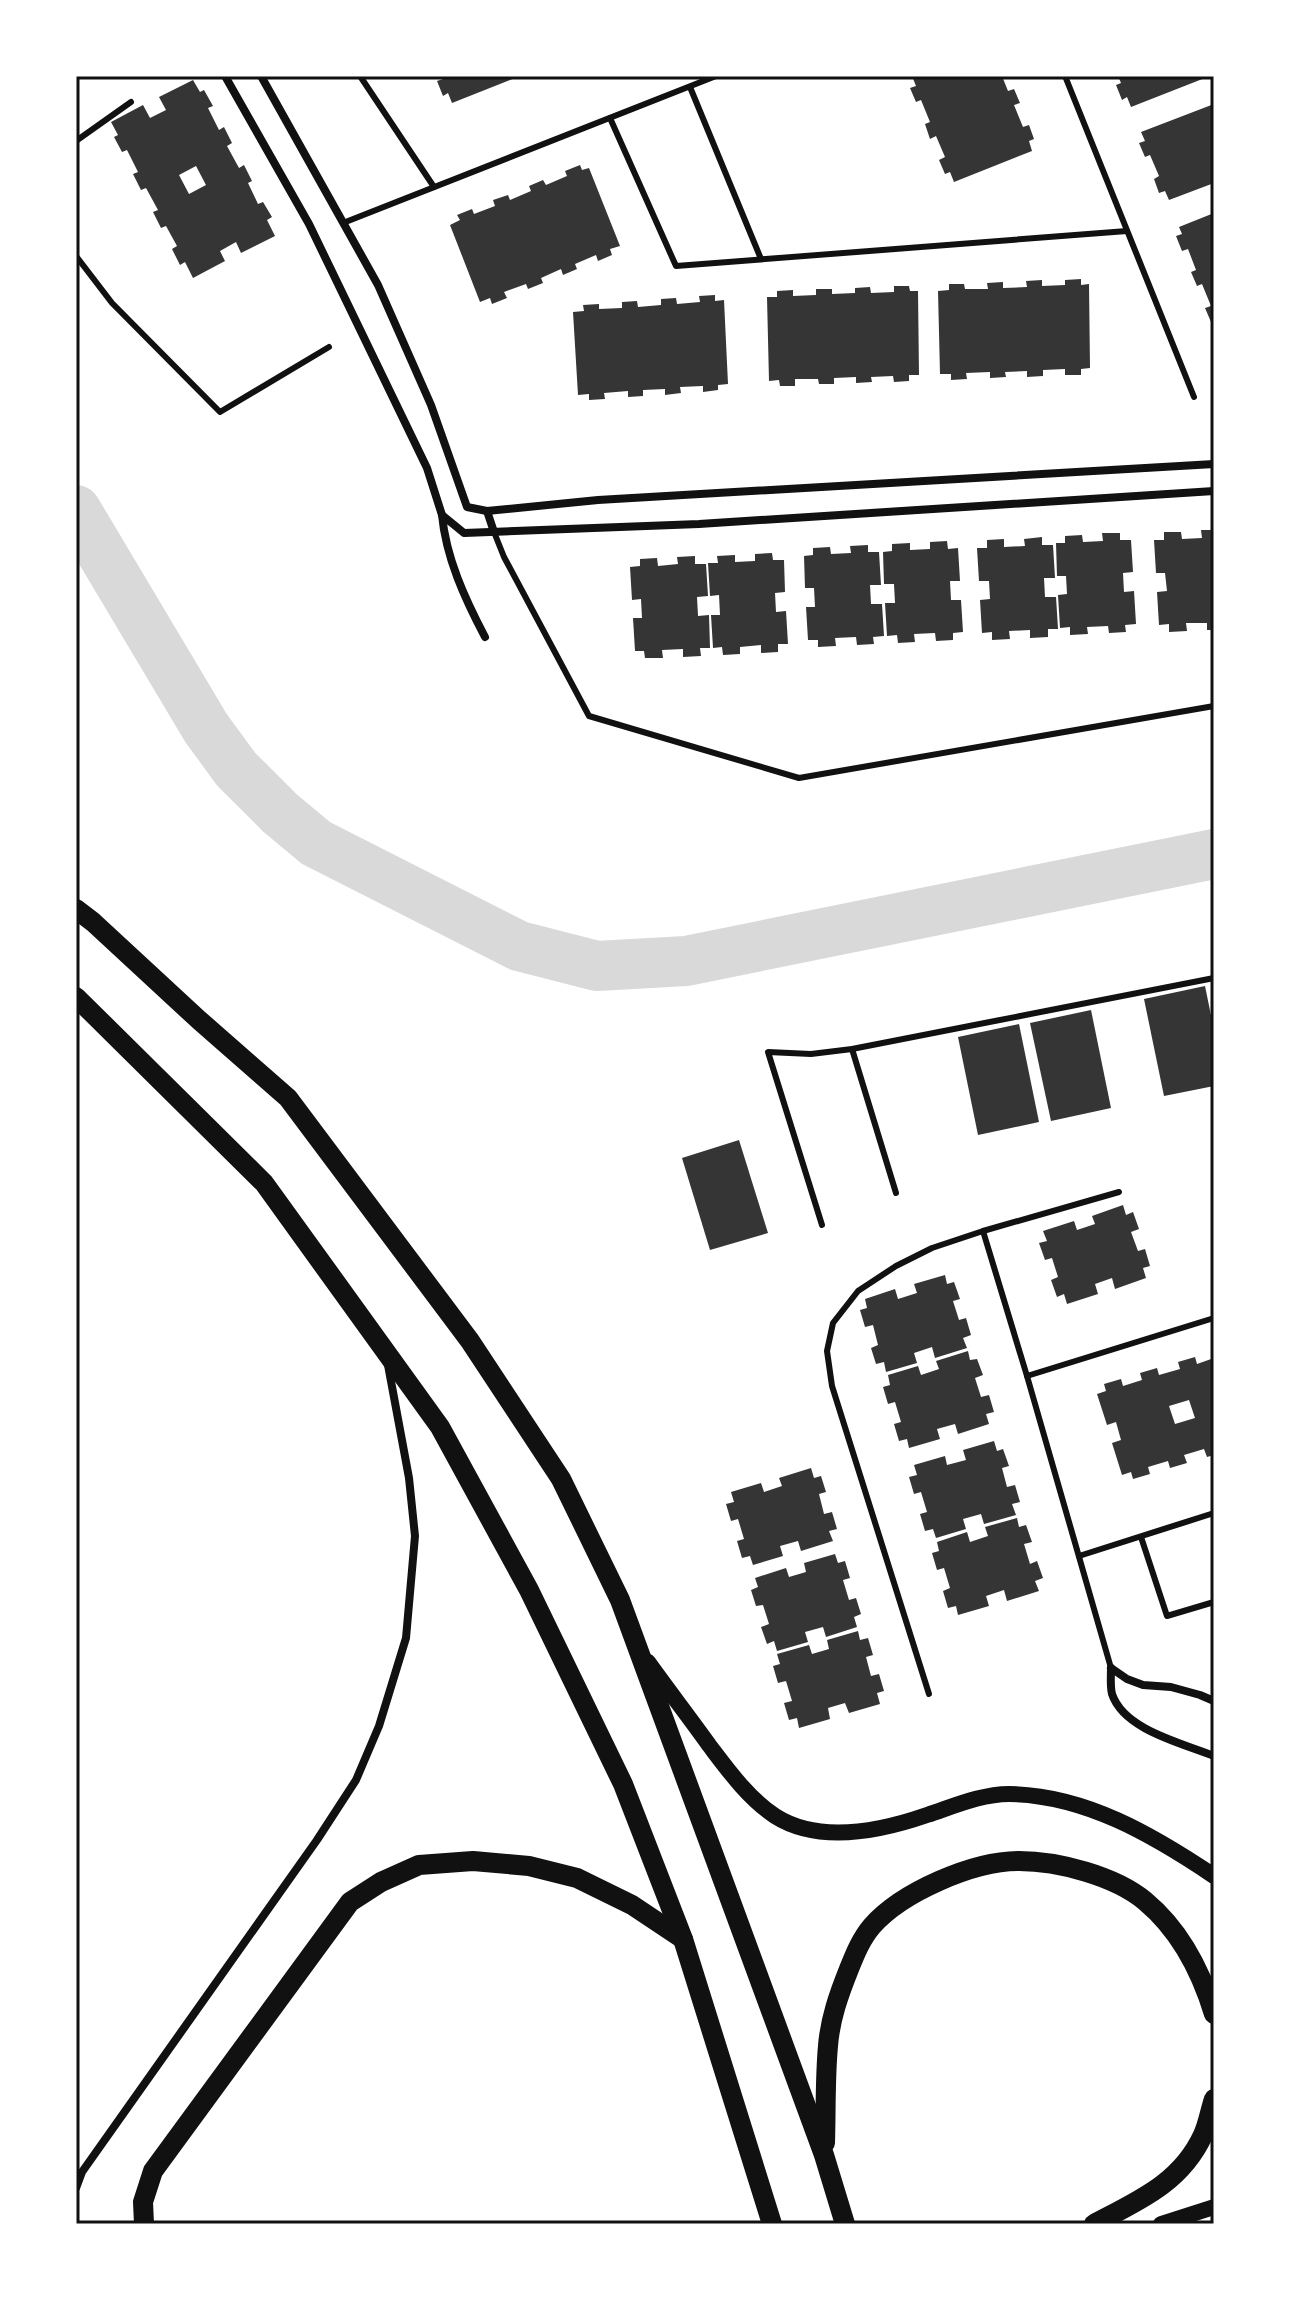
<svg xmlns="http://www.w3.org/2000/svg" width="1290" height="2300" font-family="'Alegreya Sans',sans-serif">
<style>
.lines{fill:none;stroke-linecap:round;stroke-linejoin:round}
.river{stroke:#d9d9d9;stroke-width:50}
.building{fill:#353535;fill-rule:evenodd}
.service{stroke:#111;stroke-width:6}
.minor{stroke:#111;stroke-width:8}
.secondary{stroke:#111;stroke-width:16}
.trunk{stroke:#111;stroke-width:20}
.neatline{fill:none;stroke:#111;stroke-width:3}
</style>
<rect width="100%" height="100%" fill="#fff"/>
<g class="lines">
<!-- river -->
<polyline class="river" points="76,510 206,728 236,769 280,813 316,843 519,946 597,966 686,961 1214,854"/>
</g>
<!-- building -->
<g class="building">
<polygon points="441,76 520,76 452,103 448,93 443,96 437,81 443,79"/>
<polygon points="912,76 1002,76 1008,91 1014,89 1020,103 1014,105 1023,127 1029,125 1034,139 1029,141 1032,151 954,182 950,172 945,174 939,160 945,157 936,136 930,139 925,124 930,122 921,100 916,102 910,88 916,86"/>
<polygon points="1118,76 1210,76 1131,107 1127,97 1122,100 1116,85 1121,83"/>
<path d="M193,80L200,92L204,90L213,106L208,108L219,130L224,127L232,143L227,146L239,168L244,165L252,181L248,183L258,204L263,202L272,217L267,220L275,236L241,253L236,242L220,251L225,261L193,278L185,262L180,265L172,249L177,246L166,226L161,228L153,212L158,210L146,188L141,190L133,174L138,172L127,150L122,152L114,137L118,135L111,122L143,105L150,118L166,110L159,97ZM196,166L206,185L189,194L179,175Z"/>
<polygon points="1214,104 1214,183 1169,200 1165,191 1159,193 1154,179 1159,176 1150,155 1145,157 1139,143 1145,141 1141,132"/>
<polygon points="580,165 582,170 589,168 620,246 610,249 612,255 598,261 596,255 575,264 577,269 563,275 561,269 541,278 543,283 528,289 526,284 504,292 507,298 492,304 490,298 480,302 450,225 460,220 457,215 472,209 474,214 495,206 493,200 508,195 510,200 531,191 529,186 543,180 546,185 567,176 565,171"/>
<polygon points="1214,213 1214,321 1211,322 1205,308 1211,306 1202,284 1197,286 1191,272 1196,270 1188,249 1182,251 1176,236 1182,234 1179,227"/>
<polygon points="1081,279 1081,285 1089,284 1090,368 1081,369 1081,375 1065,375 1065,369 1043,370 1043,376 1027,377 1027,371 1005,372 1006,377 990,378 990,372 966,373 967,379 951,380 951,374 940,374 938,291 949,290 949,284 964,284 965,289 988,289 987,283 1003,282 1003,288 1027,287 1026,281 1042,280 1042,286 1065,285 1065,280"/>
<polygon points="894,286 909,286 910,291 918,291 919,375 909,375 909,381 894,382 893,376 871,377 872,382 856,383 856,377 834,378 834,384 819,384 818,379 795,379 795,386 780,386 779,380 769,381 767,297 777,297 777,291 793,290 793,296 816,295 816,289 832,289 832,294 855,293 855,288 870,287 871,293 894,292"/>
<polygon points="715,295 715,301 724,300 728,384 718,385 718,390 703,392 703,386 680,387 681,393 665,395 665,389 643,390 643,396 628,397 628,391 604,393 605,399 589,400 589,394 578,395 573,312 584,311 583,305 599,304 599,309 622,308 622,302 637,301 638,307 661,305 661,299 676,298 677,304 700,302 699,296"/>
<polygon points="1201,530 1214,530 1214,630 1207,630 1207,623 1186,623 1187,631 1169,632 1169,624 1159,625 1157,592 1167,591 1165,573 1156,573 1154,540 1164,540 1164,532 1181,532 1182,539 1202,538"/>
<polygon points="1102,533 1120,533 1120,540 1131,540 1133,572 1123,573 1124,592 1134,591 1136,624 1125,625 1126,632 1109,633 1108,626 1087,627 1088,634 1070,635 1070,627 1060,628 1058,595 1067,594 1066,576 1057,576 1056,543 1065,543 1065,536 1082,535 1083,542 1103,541"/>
<polygon points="1042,537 1042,545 1053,545 1055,578 1044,578 1045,597 1056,597 1058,629 1048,629 1048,637 1030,638 1030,630 1009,631 1010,639 992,640 992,632 982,633 980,600 990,599 989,581 979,581 977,548 987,548 987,540 1004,539 1004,547 1025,546 1024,539"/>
<polygon points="947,541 948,549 958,548 960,581 950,581 951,600 961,600 963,632 953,633 953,640 936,641 935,633 914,634 915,642 898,643 897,635 887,636 885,603 895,603 894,584 884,584 883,552 892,551 892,544 910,543 910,550 930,549 930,542"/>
<polygon points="868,545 868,552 879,552 881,585 870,585 871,604 882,604 884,636 873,637 874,644 857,645 856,637 835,638 836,646 818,647 818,640 808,640 806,607 815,607 814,588 805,588 804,556 813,555 813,548 830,547 831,554 851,553 850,546"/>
<polygon points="772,553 773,560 784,560 785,592 775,593 776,612 786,611 788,644 778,644 778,652 761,653 761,645 740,647 740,654 723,655 722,647 713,648 711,615 720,615 719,595 710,596 708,563 718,563 717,556 735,555 735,562 755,561 755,554"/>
<polygon points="695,556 695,564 706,564 708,596 697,597 698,616 709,615 710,648 700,648 701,656 683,657 683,649 662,650 663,658 645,658 644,651 635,651 633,618 642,618 641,599 632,600 630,567 640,566 640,559 657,558 658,566 678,564 677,557"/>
<polygon points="1205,986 1214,1030 1214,1086 1164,1096 1144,999"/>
<polygon points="1091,1010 1111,1108 1051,1121 1030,1023"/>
<polygon points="1019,1024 1039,1122 978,1135 958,1037"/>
<polygon points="739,1140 768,1233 710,1250 682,1158"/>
<polygon points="1123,1205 1126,1215 1133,1212 1139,1229 1131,1232 1138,1251 1145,1249 1150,1266 1143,1268 1146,1278 1115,1289 1112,1278 1095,1284 1098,1294 1067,1304 1064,1294 1057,1297 1051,1280 1058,1277 1052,1258 1045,1260 1039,1243 1047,1241 1043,1231 1074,1221 1077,1230 1095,1224 1092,1216"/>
<polygon points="945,1275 947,1284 954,1282 960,1299 953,1301 959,1320 966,1318 971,1335 963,1338 967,1348 935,1358 932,1347 914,1353 917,1363 886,1372 884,1362 876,1364 871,1348 878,1345 873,1325 865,1327 860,1310 867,1308 865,1299 895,1289 898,1299 917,1293 914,1284"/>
<polygon points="968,1351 970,1360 977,1359 983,1375 975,1378 981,1397 989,1395 994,1412 986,1414 989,1424 958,1434 955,1424 937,1429 940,1439 909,1448 907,1439 899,1441 894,1424 901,1422 895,1402 888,1404 883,1387 890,1385 888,1375 918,1366 921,1375 939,1369 936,1361"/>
<path d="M1195,1357L1197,1364L1214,1358V1455L1207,1457L1204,1449L1184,1455L1187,1463L1170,1468L1168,1461L1148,1467L1150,1474L1133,1479L1131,1472L1122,1475L1112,1443L1121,1440L1116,1422L1107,1425L1097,1394L1106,1391L1104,1384L1121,1379L1123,1386L1142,1380L1140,1373L1157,1368L1159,1375L1180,1369L1178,1362ZM1189,1400L1195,1418L1175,1424L1169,1406Z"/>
<polygon points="994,1441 997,1451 1003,1449 1009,1466 1002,1468 1007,1487 1015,1485 1020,1502 1012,1504 1016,1515 984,1524 981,1514 963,1519 966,1529 936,1538 933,1529 925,1531 920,1514 927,1512 921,1492 914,1494 909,1477 917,1475 914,1465 945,1456 947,1465 966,1460 963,1450"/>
<polygon points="811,1468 814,1478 821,1476 826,1492 819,1494 824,1514 832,1512 837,1529 829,1531 833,1541 801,1551 798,1541 780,1546 783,1556 753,1565 750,1556 742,1558 737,1541 744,1539 738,1519 731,1521 726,1504 734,1502 731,1492 761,1483 764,1492 782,1486 779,1478"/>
<polygon points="1017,1518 1019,1527 1026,1525 1032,1542 1024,1544 1030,1564 1037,1561 1043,1578 1035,1581 1039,1591 1007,1601 1004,1590 986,1596 989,1606 958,1615 956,1606 948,1608 943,1591 950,1588 944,1568 937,1570 932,1553 939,1551 937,1542 967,1532 970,1542 988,1536 985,1527"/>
<polygon points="835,1554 838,1563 845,1561 850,1578 843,1580 849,1600 856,1598 861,1614 854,1617 857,1627 826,1637 823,1627 805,1632 808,1642 777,1651 774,1641 767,1644 761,1627 769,1624 763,1605 756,1606 751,1590 758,1587 755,1578 786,1568 789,1577 806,1572 804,1563"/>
<polygon points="858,1631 860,1640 868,1638 873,1655 866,1657 871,1676 879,1674 884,1691 877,1693 880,1704 849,1713 845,1703 828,1708 830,1719 799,1728 797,1718 789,1720 784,1703 792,1701 786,1681 778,1683 773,1666 780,1664 777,1654 809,1645 812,1654 829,1649 827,1640"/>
</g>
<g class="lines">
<!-- service -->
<g class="service">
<polyline points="360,76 434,187"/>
<polyline points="1065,76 1194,397"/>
<polyline points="690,87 761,259"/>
<polyline points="610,118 676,266 1127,231"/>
<polyline points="76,141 131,102"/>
<polyline points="343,223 716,76"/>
<polyline points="76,256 112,303 220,412 329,347"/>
<polyline points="494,532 504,557 589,716 799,778 1214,706"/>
<polyline points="852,1049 896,1193"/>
<polyline points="822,1225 768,1052 811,1054 852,1049 1214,978"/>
<polyline points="983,1231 1027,1376 1111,1668"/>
<polyline points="1027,1376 1214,1318"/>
<polyline points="1141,1537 1167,1616 1214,1602"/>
<polyline points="1079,1556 1214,1513"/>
<polyline points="929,1694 832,1386 827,1351 833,1323 858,1291 896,1266 932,1248 983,1231 1119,1192"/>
</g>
<!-- minor -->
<g class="minor">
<polyline points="225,76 309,224 427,468 442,515 464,533 699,524 1214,491"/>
<polyline points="261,76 378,285 431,405 467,507 487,511 598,500 1214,464"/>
<polyline points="487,511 494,532"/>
<path d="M442,515C446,558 465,599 485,637"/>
<path d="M1111,1668C1111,1676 1110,1686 1112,1694C1124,1730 1182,1743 1214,1756"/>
<polyline points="1111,1668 1127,1679 1143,1685 1171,1687 1200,1695 1214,1701"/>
<polyline points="76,2188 82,2172 317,1840 356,1780 379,1726 406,1638 415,1536 409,1478 388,1365"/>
</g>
<!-- secondary -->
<g class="secondary">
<path d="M648,1662C668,1690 689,1717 709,1745C728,1770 748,1798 775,1816C819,1844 881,1831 927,1815C952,1807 981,1794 1009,1794C1085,1795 1153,1835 1214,1876"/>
<polyline points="1161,2224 1214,2207"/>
</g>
<!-- trunk -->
<g class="trunk">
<polyline points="76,909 93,922 199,1020 288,1098 470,1341 561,1479 620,1600 824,2155 845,2224"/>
<polyline points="76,997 264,1183 440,1427 529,1590 623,1784 683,1939 772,2224"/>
<path d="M825,2143C826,2111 825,2078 828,2046C830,2019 839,1994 849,1969C855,1954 861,1939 872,1926C902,1892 973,1861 1019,1861C1058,1861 1115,1876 1145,1901C1181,1931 1201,1971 1214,2014"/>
<polyline points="144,2224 143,2202 153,2171 350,1902 381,1882 419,1865 473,1861 529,1866 577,1878 632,1905 683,1939"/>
<path d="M1094,2224C1138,2201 1181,2183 1203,2135C1208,2124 1210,2111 1214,2099"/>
</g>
</g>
<!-- border -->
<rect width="1290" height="2300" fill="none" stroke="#ffffff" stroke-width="156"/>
<rect x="78" y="78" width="1134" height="2144" class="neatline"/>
</svg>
